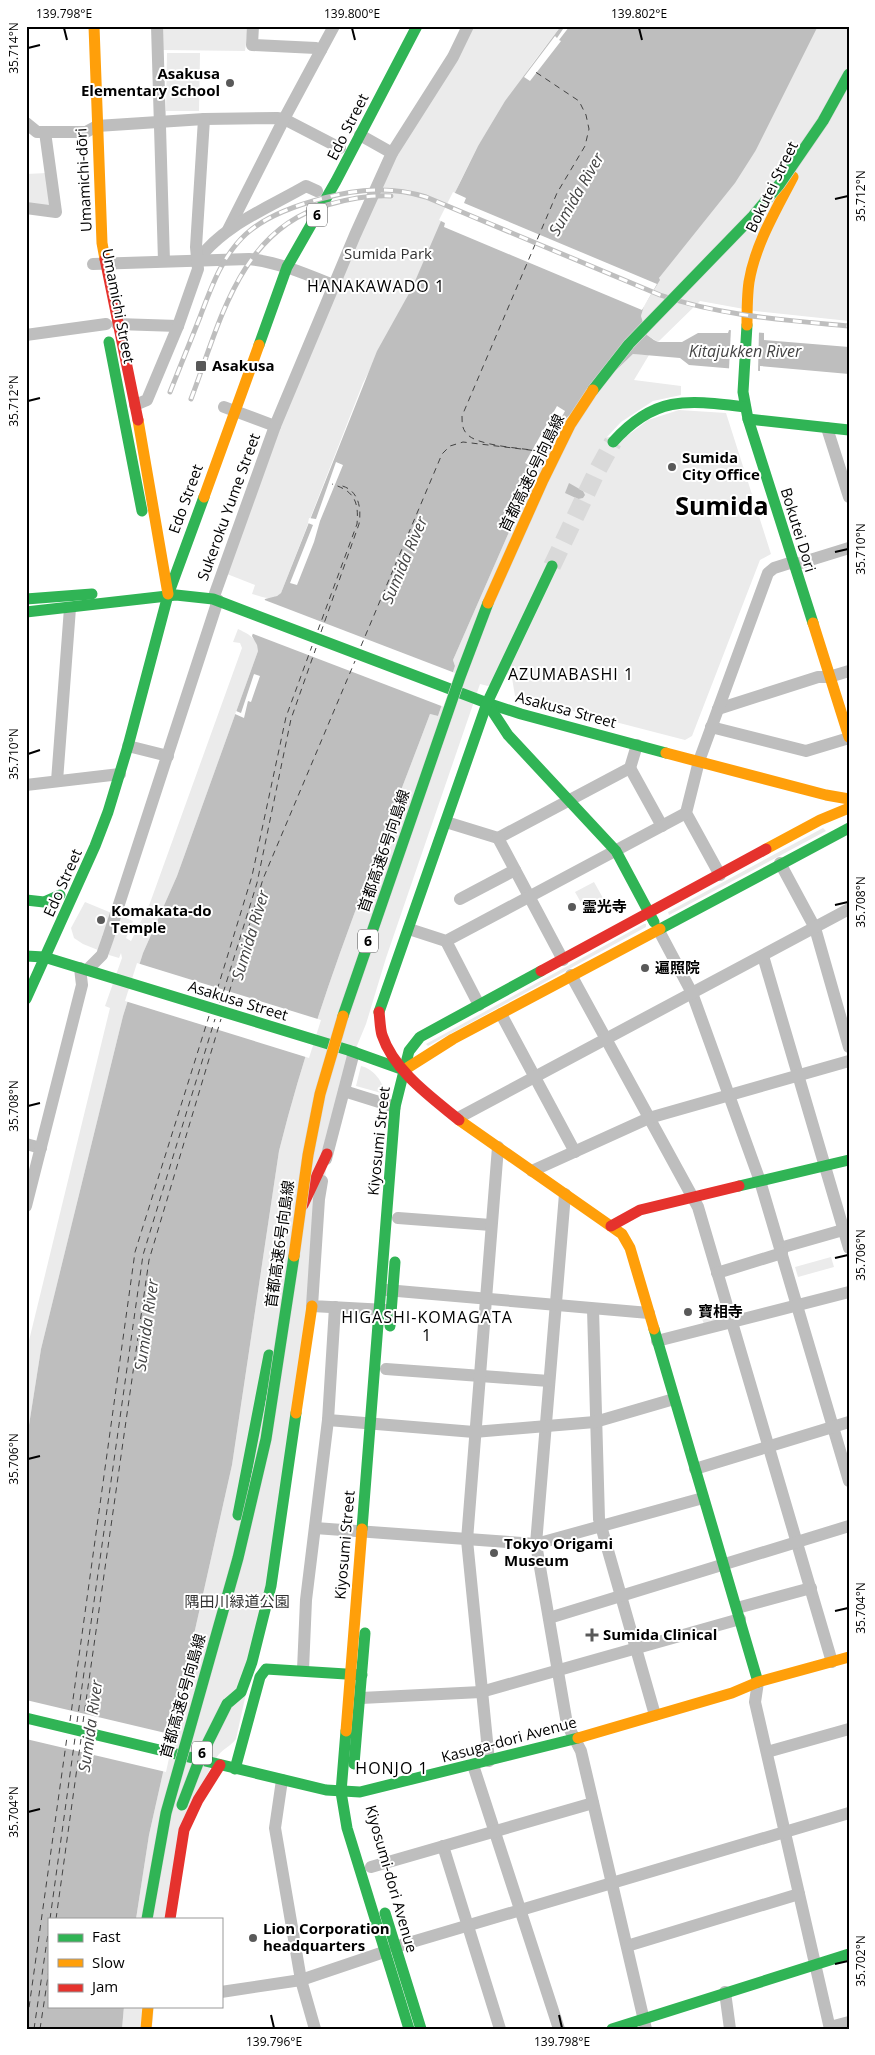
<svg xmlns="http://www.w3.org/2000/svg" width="875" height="2055" font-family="'Open Sans','Noto Sans JP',sans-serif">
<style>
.green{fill:#ebebeb}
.water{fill:#bebebe}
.pier{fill:#fff}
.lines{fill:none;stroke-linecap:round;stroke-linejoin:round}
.ferry{stroke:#434343;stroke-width:1;stroke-dasharray:6 5;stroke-linecap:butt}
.secondary-tunnel{stroke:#d9d9d9;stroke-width:18;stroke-dasharray:18 9;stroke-linecap:butt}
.street{stroke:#bebebe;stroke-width:12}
.fast{stroke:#30b455;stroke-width:11}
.slow{stroke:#ff9f0a;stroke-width:11}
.jam{stroke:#e5322d;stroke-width:11}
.rail-casing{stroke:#bebebe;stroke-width:5}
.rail{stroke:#fff;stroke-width:3;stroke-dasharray:9;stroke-linecap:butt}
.fast-bridge-casing{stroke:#dbdbdb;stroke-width:12;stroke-linecap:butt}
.slow-bridge-casing{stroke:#dbdbdb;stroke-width:12;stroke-linecap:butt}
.fast-bridge{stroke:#30b455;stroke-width:11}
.slow-bridge{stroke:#ff9f0a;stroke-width:11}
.ticks{fill:none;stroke:#000;stroke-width:2}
.poi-dot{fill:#595959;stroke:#fff;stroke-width:2}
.labels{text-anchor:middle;stroke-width:4;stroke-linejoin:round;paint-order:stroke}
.shield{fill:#fff;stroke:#4c4c4c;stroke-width:1}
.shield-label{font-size:14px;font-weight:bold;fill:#000}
.poi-label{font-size:15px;font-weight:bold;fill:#000;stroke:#fff;text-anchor:start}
.street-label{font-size:15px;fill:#000;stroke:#fff}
.park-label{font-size:15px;fill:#323232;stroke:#fff}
.water-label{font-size:16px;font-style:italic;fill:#434343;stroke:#fff}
.neighbourhood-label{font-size:16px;letter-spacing:1px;fill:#000;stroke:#fff}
.town-label{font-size:25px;font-weight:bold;fill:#000;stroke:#fff}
.neatline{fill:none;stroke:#000;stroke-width:2}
.ticks-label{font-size:12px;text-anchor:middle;fill:#000}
</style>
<rect width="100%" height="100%" fill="#fff"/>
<!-- green -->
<g class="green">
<polygon points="162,26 248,26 245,51 162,50"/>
<path d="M472,26H561L532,64L478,146L460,182L412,288L363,383L281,593C271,602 264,597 252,594L255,585L227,574L263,468L383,180Z"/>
<polygon points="818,26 849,26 849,321 755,311 700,301 658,342 647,335 641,316 644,306 659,278 756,150"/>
<polygon points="167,53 200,53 199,111 166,111"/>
<polygon points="47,173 53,210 26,206 26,174"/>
<path d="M633,354L649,355L634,380L681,386V395L653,401L621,422L607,437L627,436L648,420L679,410L726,413L771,554L760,560L692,736L685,740L515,696L511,672L488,686L480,684L386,958L366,1024L346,1072L330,1134L289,1498L236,1739C231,1746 221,1750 217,1757C189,1801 178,1868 166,1919H136L149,1835L232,1465L279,1151C316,1002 376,858 430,714L438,716L455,666L453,660L548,443L556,429Z"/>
<path d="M238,629C248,634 258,638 258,651L177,876L143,953L123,1016L41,1349L26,1444V1353L110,1008L105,1006L122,958L121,953L119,958L109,955V953L121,916L133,921L126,938L131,941L150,903L242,648L240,643L233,642Z"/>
<polygon points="823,828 826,831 669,915 668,912"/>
<polygon points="594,882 603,898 584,908 575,892"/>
<polygon points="85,902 114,914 98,950 83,944 74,938 71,928"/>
<polygon points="644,924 646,924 646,927 428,1046 426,1044"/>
<path d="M361,1066C374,1069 383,1082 385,1094L356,1086Z"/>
<polygon points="831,1257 834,1267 798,1277 795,1267"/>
<polygon points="718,1303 723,1319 704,1324 702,1319 705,1318 702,1307"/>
<polygon points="124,2006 154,2006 152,2029 122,2029"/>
</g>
<!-- water -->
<g class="water">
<path d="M561,26H818L756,150L735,183L659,278L660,280L644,306L641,316L647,335L654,340L658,342H682L698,333H728L729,330L764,333V340L849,347V374L760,366V371L689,365L680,358L633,354L555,429L548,443L453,660L455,666L438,716L430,714C376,858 316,1002 279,1151L232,1465L149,1835L136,1919H49V2006H124L122,2029H26V1444L41,1349L123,1016L143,953L177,876L258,651L257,645L252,636L265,599L277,596L281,593L377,351L412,288L441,221L478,146L505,101Z"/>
<polygon points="569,483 583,491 585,495 583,498 578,499 565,493"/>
</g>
<!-- pier -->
<g class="pier">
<polygon points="565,26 569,27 559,40 561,41 530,81 524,77 555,36 557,38"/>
<polygon points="453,192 466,198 464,203 657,284 642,310 444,227 445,223 439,220"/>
<polygon points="731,328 759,331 758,372 729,369"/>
<polygon points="557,406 565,411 534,468 525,463"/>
<polygon points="336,462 343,465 320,521 314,542 297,585 290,583 313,525 308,523 309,518 316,519"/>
<polygon points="262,599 455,673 444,707 251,633"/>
<polygon points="254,674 260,676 251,702 248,701 244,718 235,714 236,711 241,713"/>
<polygon points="137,963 321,1020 309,1058 125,1001"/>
<polygon points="26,1700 174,1735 166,1772 26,1739"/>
</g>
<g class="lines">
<!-- ferry -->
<g class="ferry">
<path d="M318,630L357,524C359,501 354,491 332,484"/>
<path d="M321,632L359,524C362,507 358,488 338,485"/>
<path d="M361,646L442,454L450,446L463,442L538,451C522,448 477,446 467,434C462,429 462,423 462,416L557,193L585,146L589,129L586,115L579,101L534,71"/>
<polyline points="214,1000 252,876 286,717 312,646"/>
<polyline points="220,1003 257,883 291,719 316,648"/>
<polyline points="226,1003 263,879 355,661"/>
<polyline points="70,1721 135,1252 209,1016"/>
<polyline points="77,1722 143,1255 215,1019"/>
<polyline points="83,1722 149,1260 221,1019"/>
<polyline points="50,1919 75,1738"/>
<polyline points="56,1919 81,1739"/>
<polyline points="26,2029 67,1737"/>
<polyline points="34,2029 49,1927"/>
<polyline points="40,2029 49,1970"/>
</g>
<!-- secondary-tunnel -->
<polyline class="secondary-tunnel" points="552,566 596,473 613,442"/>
<!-- street -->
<g class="street">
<polyline points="157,26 164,261"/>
<polyline points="253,26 252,45 316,48 321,50"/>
<polyline points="26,123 37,132 86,132 97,126 204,119 277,118 284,119 340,148"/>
<polyline points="360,135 392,153"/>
<polyline points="26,208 56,212 45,132"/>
<polyline points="228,230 284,119 334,26"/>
<path d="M198,260C223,225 270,207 306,186L317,191"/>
<path d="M93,264L249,259C278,262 306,274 333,285"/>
<polyline points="117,324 178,326"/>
<polyline points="26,335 106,324"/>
<polyline points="135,405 147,400 178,326 198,269 196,247 204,119"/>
<polyline points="224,407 275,426"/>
<polyline points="827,428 849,497"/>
<polyline points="794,565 849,548"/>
<polyline points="213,599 275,426 355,235 392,153 453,57 468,26"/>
<polyline points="718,709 818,677 829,677 849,671"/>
<polyline points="711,727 806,751 849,738"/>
<polyline points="128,746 168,756"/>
<polyline points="630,768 662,826"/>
<polyline points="57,781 70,608"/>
<polyline points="26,785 120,774"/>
<polyline points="446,822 498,838 630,768 637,745"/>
<polyline points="498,838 563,960"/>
<polyline points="780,863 815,928 849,1047"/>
<polyline points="720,875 686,813 699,761 768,573 774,568 793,562"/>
<polyline points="460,899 515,870"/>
<polyline points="409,929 446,941 686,813"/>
<polyline points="658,929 692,993 760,1181 849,1481"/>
<polyline points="446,941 479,1005"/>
<polyline points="763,956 849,1248"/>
<polyline points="87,970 102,955 108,938 218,600"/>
<polyline points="571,975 698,1207 832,1662"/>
<polyline points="501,1014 575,1152"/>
<polyline points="344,1091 395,1107"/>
<polyline points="458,1118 849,909"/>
<polyline points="26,1144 41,1148"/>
<polyline points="326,1159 354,1052"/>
<polyline points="532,1171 649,1118 849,1061"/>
<polyline points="322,1181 319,1199 312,1306 386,1310"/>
<polyline points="565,1194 536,1544 567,1724 581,1751 646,2029"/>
<polyline points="26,1206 82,985 80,968"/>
<polyline points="398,1218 491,1225"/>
<polyline points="780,1248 843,1230"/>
<polyline points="717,1273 782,1253"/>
<polyline points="386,1290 649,1313"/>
<polyline points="593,1309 599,1519 655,1715"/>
<polyline points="657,1341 849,1292"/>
<polyline points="386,1369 549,1381"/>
<polyline points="328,1420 474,1432 595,1422 674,1399"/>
<polyline points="695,1469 849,1422"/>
<polyline points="315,1528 536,1544 703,1498"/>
<polyline points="737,1608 811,1588"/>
<polyline points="549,1618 849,1526"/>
<polyline points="303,1670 306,1600 328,1420 335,1307"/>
<polyline points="758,1682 755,1702 830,2029"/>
<polyline points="361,1698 481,1692 740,1619"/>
<polyline points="767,1752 849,1729"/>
<polyline points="489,1761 467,1540 498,1147"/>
<polyline points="473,1765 559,2029"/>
<polyline points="282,1780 275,1828 301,1980 315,2029"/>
<polyline points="443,1846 500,2029"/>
<polyline points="371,1867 593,1803"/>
<polyline points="627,1946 799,1894"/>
<polyline points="395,1947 849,1813"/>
<polyline points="221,1992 301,1980 384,1952"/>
<polyline points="725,1992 730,2029"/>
<polyline points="830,2027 849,2022"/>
</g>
<!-- fast -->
<g class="fast">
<polyline points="747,325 743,392 748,419 813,623"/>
<polyline points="109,342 142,511"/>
<polyline points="259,345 287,267 336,181 417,26"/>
<polyline points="748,419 849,430"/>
<path d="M613,442C655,395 687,400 745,407"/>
<polyline points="26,599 92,594"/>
<polyline points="26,612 176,595 213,599 487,703 521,714 666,753"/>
<polyline points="487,703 508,735 616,851 654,922"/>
<polyline points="26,900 44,902 60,895"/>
<polyline points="660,929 849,828"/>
<polyline points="26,956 44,957 348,1050 404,1070"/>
<polyline points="26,999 95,846 108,812 128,746 168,595 204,497"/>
<polyline points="379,1012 487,703 552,566"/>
<polyline points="739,1186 849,1160"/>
<polyline points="390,1326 395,1262"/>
<polyline points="654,1329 758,1682"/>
<polyline points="238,1515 269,1355"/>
<polyline points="362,1529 395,1107 409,1051 420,1037 541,971"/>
<polyline points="227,1704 241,1692 252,1662 271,1586 296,1413"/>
<polyline points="26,1718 326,1790 360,1792 578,1738"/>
<polyline points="346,1731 341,1792 347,1828 409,2029"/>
<polyline points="354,1764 365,1633"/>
<polyline points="235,1769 260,1677 266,1669 362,1675"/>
<polyline points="385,1913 421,2029"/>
<polyline points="612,2029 849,1954"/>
</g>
<!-- slow -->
<g class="slow">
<polyline points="94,26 102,243 105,259"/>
<path d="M747,325C747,311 747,296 749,282C755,245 776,210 793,177"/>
<polyline points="138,420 168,594"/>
<polyline points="204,497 259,345"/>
<polyline points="813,623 849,737"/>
<polyline points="666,753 826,795 849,799"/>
<polyline points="766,849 820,820 849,808"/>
<polyline points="404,1070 453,1039 660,929"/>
<polyline points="459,1120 622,1234 630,1248 654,1329"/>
<polyline points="296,1413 312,1306"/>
<polyline points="346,1731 362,1529"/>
<polyline points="578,1738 732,1693 758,1682 849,1657"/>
<polyline points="146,2029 148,2006"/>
</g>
<!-- jam -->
<g class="jam">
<polyline points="105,259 138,420"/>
<polyline points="541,971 766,849"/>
<path d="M379,1012C380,1019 380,1028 382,1035C394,1071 431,1097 459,1120"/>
<polyline points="303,1205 327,1154"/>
<polyline points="611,1226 640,1210 739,1186"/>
<polyline points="170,1919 184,1830 198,1800 220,1765"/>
</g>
<!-- rail casing -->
<g class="rail-casing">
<g id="rail">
<path d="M170,392C180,367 190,342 200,317C211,288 222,256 246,234C267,215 297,205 324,198C359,189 391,186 426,197L660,295C721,316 785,320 849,326"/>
<path d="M191,399C220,323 239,230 327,205C348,199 369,195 391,196"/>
</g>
</g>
<!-- rail -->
<use href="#rail" class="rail"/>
<!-- fast-bridge casing -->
<g class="fast-bridge-casing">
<g id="fast-bridge">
<polyline points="593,390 629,344 753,216 779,185 823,121 849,74"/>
<polyline points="343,1016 460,677 488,603"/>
<polyline points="182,1805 200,1758 227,1704"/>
<polyline points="147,1919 166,1813 238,1558 266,1439 294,1256"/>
</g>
</g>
<!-- slow-bridge casing -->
<g class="slow-bridge-casing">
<g id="slow-bridge">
<polyline points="488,603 543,480 570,425 593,390"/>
<polyline points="294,1256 308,1155 320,1094 343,1016"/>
</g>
</g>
<!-- fast-bridge -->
<use href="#fast-bridge" class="fast-bridge"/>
<!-- slow-bridge -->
<use href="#slow-bridge" class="slow-bridge"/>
</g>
<!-- ticks -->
<path class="ticks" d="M64,28L67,40M352,28L355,40M639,28L642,40M28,48L40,45M835,199L848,196M28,401L40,398M835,552L848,549M28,754L40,750M835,905L848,902M28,1106L40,1103M835,1258L848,1255M28,1459L40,1456M835,1611L848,1608M28,1812L40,1809M835,1964L848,1961M271,2015L274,2028M559,2015L562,2028"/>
<!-- markers -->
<g class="poi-dot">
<circle cx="230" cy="83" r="5"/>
<rect x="195" y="360" width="12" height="12" rx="2.5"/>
<circle cx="672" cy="467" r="5"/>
<circle cx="572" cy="907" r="5"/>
<circle cx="101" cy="920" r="5"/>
<circle cx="645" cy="968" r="5"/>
<circle cx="688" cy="1312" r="5"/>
<circle cx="494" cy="1553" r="5"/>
<path d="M589.5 1627.5h5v5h5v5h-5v5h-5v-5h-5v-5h5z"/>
<circle cx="253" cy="1938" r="5"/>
</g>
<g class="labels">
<!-- shield labels -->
<g class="shield">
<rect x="307" y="203.5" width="20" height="23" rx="4"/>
<rect x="358" y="929.5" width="20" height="23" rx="4"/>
<rect x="192" y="1741.5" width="20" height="23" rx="4"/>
</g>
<g class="shield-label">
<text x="317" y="220">6</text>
<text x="368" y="946">6</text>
<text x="202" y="1758">6</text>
</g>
<!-- poi labels -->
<g class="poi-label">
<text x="220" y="79" text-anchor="end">Asakusa<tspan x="220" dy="17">Elementary School</tspan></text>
<text x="212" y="371">Asakusa</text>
<text x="682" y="463">Sumida<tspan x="682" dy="17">City Office</tspan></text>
<text x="582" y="912">霊光寺</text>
<text x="111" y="916">Komakata-do<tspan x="111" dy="17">Temple</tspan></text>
<text x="655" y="973">遍照院</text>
<text x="698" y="1317">寶相寺</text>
<text x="504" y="1549">Tokyo Origami<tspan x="504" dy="17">Museum</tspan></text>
<text x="603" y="1640">Sumida Clinical</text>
<text x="263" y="1934">Lion Corporation<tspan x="263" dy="17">headquarters</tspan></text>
</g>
<!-- street labels -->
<g class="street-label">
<text transform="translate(348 127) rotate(-63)" y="5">Edo Street</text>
<text transform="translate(84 180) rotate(-93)" y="5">Umamichi-dōri</text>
<text transform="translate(772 187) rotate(-64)" y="5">Bokutei Street</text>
<text transform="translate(118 306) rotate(79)" y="5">Umamichi Street</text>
<text transform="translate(532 473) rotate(-64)" y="5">首都高速6号向島線</text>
<text transform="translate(186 499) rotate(-70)" y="5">Edo Street</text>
<text transform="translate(229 507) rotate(-70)" y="5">Sukeroku Yume Street</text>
<text transform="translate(798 530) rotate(73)" y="5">Bokutei Dori</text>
<text transform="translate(566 710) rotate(15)" y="5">Asakusa Street</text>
<text transform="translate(384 851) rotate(-71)" y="5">首都高速6号向島線</text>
<text transform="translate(63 883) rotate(-66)" y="5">Edo Street</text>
<text transform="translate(238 1001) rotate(17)" y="5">Asakusa Street</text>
<text transform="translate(379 1141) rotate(-84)" y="5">Kiyosumi Street</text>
<text transform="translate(280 1244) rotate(-82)" y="5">首都高速6号向島線</text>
<text transform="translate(345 1545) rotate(-85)" y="5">Kiyosumi Street</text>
<text transform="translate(183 1696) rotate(-74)" y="5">首都高速6号向島線</text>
<text transform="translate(509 1740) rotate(-15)" y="5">Kasuga-dori Avenue</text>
<text transform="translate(391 1879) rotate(74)" y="5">Kiyosumi-dori Avenue</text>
</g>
<!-- park labels -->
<g class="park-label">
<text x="388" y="259">Sumida Park</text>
<text x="237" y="1607">隅田川緑道公園</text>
</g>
<!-- water labels -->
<g class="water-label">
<text transform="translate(576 194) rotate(-60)" y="6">Sumida River</text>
<text x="745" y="357">Kitajukken River</text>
<text transform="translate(404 560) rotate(-67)" y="6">Sumida River</text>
<text transform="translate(250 935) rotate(-73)" y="6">Sumida River</text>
<text transform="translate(146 1325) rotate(-82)" y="6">Sumida River</text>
<text transform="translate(90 1726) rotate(-82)" y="6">Sumida River</text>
</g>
<!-- neighbourhood labels -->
<g class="neighbourhood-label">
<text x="376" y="292">HANAKAWADO 1</text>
<text x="571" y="680">AZUMABASHI 1</text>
<text x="427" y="1323">HIGASHI-KOMAGATA<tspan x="427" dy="18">1</tspan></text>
<text x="392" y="1774">HONJO 1</text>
</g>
<!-- town labels -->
<g class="town-label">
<text x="722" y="515">Sumida</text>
</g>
</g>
<!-- border -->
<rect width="875" height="2055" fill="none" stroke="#ffffff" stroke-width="55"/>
<!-- legend -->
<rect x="48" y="1918" width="175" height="90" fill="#ffffff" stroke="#999999"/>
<rect x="58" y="1934" width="25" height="8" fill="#30b455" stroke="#999999"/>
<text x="92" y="1942" font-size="15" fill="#000000">Fast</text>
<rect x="58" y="1959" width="25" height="8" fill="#ff9f0a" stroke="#999999"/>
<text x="92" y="1968" font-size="15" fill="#000000">Slow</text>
<rect x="58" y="1984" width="25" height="8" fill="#e5322d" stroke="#999999"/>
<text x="92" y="1992" font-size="15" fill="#000000">Jam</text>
<rect x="28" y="28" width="820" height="2000" class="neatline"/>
<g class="ticks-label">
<text x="64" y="18">139.798°E</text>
<text x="352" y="18">139.800°E</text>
<text x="639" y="18">139.802°E</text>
<text transform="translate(14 48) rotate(-90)" y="4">35.714°N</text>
<text transform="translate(861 196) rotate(-90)" y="4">35.712°N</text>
<text transform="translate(14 401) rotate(-90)" y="4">35.712°N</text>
<text transform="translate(861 549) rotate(-90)" y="4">35.710°N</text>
<text transform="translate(14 754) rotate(-90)" y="4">35.710°N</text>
<text transform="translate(861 902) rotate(-90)" y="4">35.708°N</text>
<text transform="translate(14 1106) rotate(-90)" y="4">35.708°N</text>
<text transform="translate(861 1255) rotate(-90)" y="4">35.706°N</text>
<text transform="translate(14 1459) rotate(-90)" y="4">35.706°N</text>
<text transform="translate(861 1608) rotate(-90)" y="4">35.704°N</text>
<text transform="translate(14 1812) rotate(-90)" y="4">35.704°N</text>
<text transform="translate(861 1961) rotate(-90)" y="4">35.702°N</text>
<text x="274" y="2046">139.796°E</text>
<text x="562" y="2046">139.798°E</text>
</g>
</svg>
